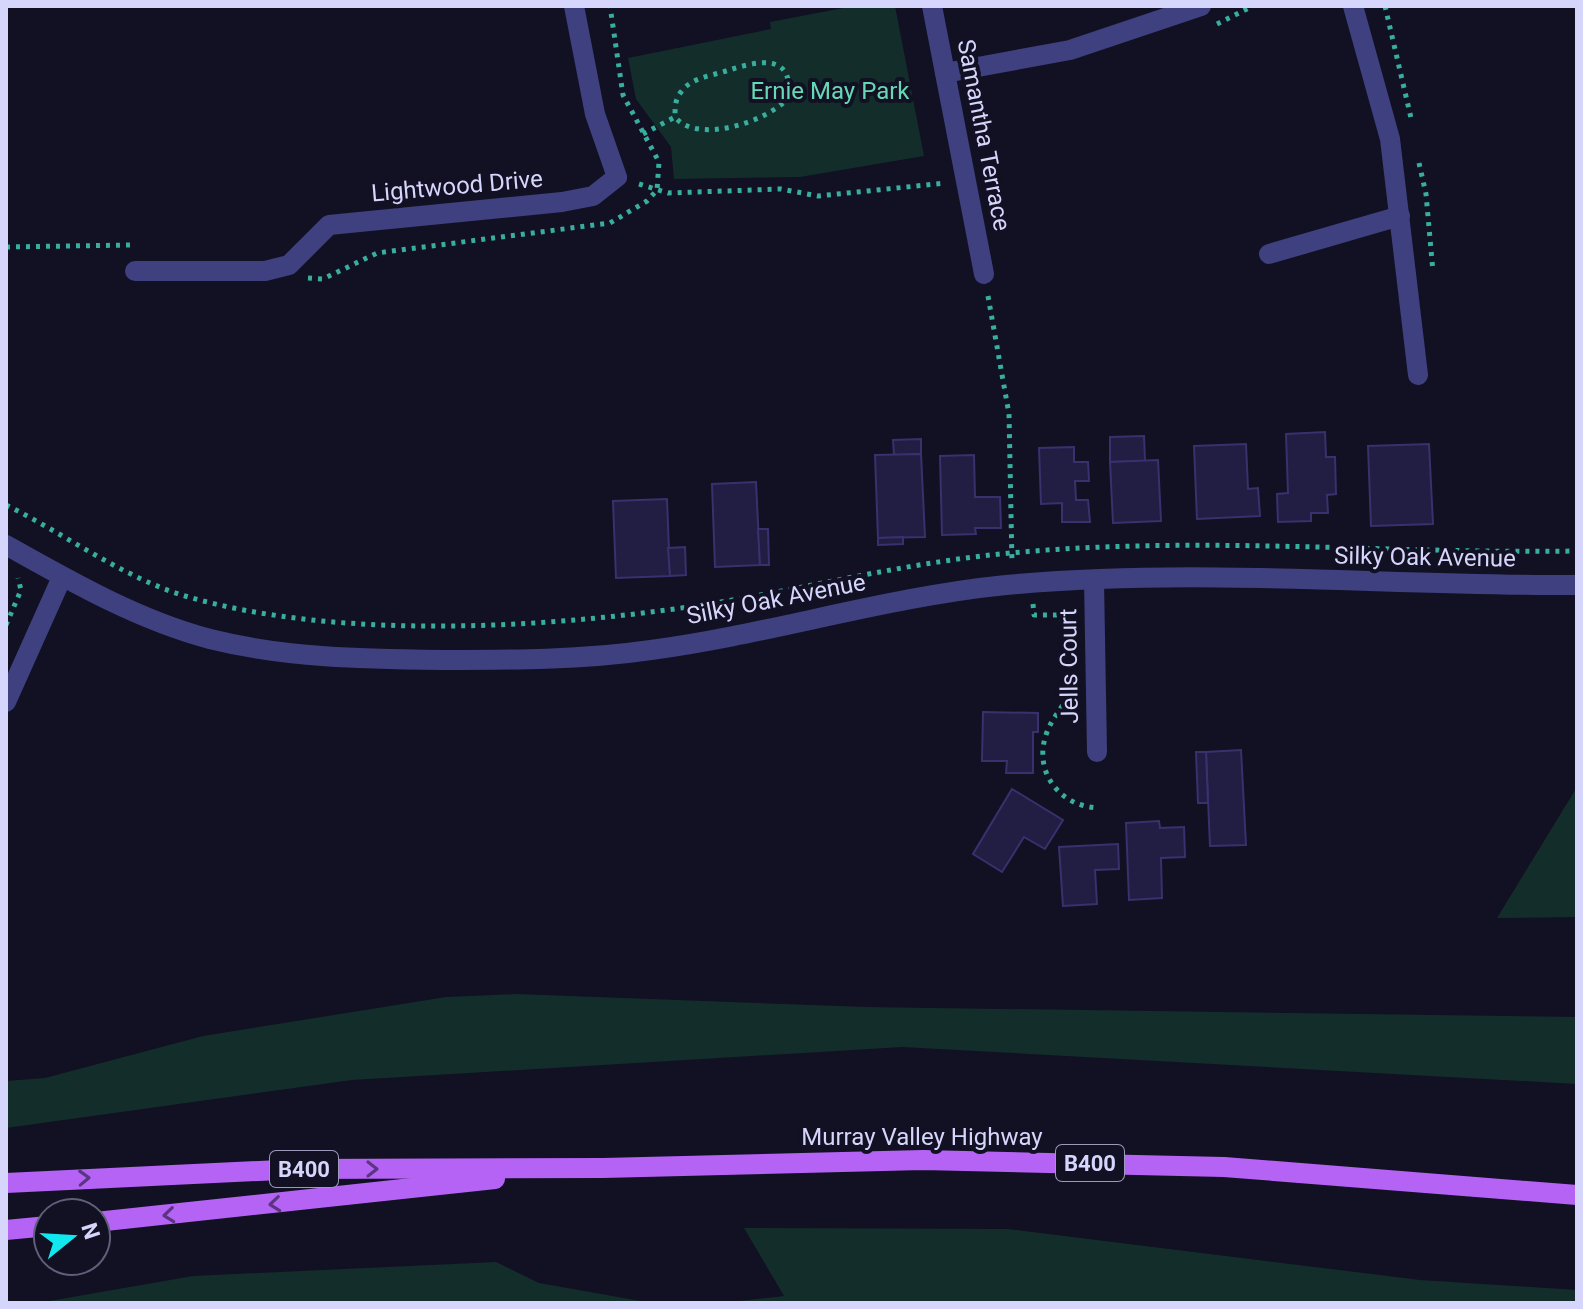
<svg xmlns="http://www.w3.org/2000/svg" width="1583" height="1309" font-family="Roboto,sans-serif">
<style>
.green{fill:#132d2a}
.building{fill:#221d43;stroke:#38316d;stroke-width:2}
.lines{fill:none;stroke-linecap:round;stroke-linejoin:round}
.path{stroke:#37ae9e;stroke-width:5;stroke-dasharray:4 6;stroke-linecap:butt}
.minor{stroke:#3e407f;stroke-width:20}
.primary{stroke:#b463f5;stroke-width:20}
.oneway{stroke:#5b3582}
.labels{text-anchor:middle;stroke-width:8;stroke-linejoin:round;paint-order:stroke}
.shield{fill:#121023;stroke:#9b9abb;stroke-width:2}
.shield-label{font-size:22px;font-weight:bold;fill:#d6d5fc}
.park-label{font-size:24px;fill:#66d8b3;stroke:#121023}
.street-label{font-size:24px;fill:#d6d5fc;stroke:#121023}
</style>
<rect width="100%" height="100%" fill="#121023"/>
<!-- green -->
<g class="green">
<polygon points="854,6 895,6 924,156 800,177 674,179 671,147 636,99 628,58 771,29 770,22"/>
<polygon points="1577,787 1577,917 1497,918"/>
<polygon points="517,994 866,1007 1577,1017 1577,1084 902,1047 352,1080 6,1128 6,1081 45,1078 203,1036 446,997"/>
<polygon points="744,1228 1007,1229 1420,1280 1577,1290 1577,1303 721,1303 784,1296"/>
<polygon points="496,1262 539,1283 652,1303 38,1303 193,1276"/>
</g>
<!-- building -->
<g class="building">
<polygon points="1325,432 1326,457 1335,457 1336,494 1327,495 1328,513 1311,513 1311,521 1278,522 1277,494 1288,493 1286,434"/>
<polygon points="1144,436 1145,461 1110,462 1110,437"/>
<polygon points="921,439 921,454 894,455 893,440"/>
<polygon points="1246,444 1248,489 1258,488 1260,516 1197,519 1194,446"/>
<polygon points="1429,444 1433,524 1371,526 1368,446"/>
<polygon points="1074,447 1074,462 1088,462 1089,481 1075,481 1076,500 1088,500 1090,522 1062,522 1062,503 1041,504 1039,448"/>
<polygon points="921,454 925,537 878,538 875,455"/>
<polygon points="974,455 975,497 1000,497 1001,528 975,528 976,534 942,535 940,456"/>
<polygon points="1158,460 1161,521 1113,523 1110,462"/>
<polygon points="756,482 760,565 715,567 712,484"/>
<polygon points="667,499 670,576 616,578 613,501"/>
<polygon points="758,529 768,529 769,565 760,565"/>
<polygon points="903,537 903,544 878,545 878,538"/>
<polygon points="685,547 686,575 670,576 668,548"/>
<polygon points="983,712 1038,713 1038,732 1033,732 1033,773 1006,773 1007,761 982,761"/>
<polygon points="1241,750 1246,845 1210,846 1206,752"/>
<polygon points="1196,752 1206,752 1208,803 1198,803"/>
<polygon points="1012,789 1063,820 1045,849 1024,837 1002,872 973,854"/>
<polygon points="1159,821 1160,828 1184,827 1185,857 1161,858 1162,898 1129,900 1126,823"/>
<polygon points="1118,844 1119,869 1095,870 1097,904 1063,906 1059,847"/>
</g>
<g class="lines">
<!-- path -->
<g class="path">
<polyline points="1385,6 1411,118"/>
<polyline points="1217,24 1253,6"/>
<path d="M643,134L675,117C675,108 675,99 681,92C691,78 710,76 726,71C754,62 795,50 788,98C769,121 697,145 675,117"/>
<polyline points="1419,163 1426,194 1433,272"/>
<polyline points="639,184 668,193 781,189 818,196 946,183"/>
<polyline points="6,247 130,245 131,248"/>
<polyline points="308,278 323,279 377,253 610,223 647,201 657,190 659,162 623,95 610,6"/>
<polyline points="988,296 1009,414 1012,564"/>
<path d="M6,505C65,534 122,577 185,596C342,642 560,628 721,602C821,585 920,560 1022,552C1207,536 1392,554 1577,551"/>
<polyline points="1033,604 1034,615 1058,615 1070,629"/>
<polyline points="6,625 21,590 18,578"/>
<path d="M1070,687C1067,705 1053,715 1047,732C1032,771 1059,806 1098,808"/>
</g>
<!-- minor -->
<g class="minor">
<polyline points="932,6 984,274"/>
<polyline points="1353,6 1390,139 1418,375"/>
<polyline points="945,73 1070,50 1201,6"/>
<polyline points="1269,254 1400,216"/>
<polyline points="135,271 265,271 289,265 329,225 562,202 593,196 617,177 595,114 574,6"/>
<path d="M6,545C70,581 138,620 210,639C286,658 364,659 442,660C511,660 582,660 651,650C770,634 886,597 1006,585C1196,567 1387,586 1577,585"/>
<polyline points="1094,580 1097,752"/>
<polyline points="6,702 62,577"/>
</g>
<!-- primary -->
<g class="primary">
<polyline points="6,1183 300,1169 603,1168 923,1160 1224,1167 1577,1195"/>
<polyline points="96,1222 495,1179"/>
<polyline points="6,1230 48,1226"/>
</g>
</g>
<!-- one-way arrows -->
<defs><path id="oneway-chevron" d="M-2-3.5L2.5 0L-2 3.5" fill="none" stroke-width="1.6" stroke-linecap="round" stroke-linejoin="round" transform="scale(2)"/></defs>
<g class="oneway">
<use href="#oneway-chevron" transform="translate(372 1169)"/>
<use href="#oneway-chevron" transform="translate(84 1178) rotate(-2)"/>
<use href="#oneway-chevron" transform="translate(275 1204) rotate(174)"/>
<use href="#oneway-chevron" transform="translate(169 1215) rotate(174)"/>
</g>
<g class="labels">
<!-- shield labels -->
<g class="shield">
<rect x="1056" y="1145" width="68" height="36" rx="6"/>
<rect x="270" y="1151" width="68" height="36" rx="6"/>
</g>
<g class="shield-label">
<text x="1090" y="1171">B400</text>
<text x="304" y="1177">B400</text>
</g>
<!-- park labels -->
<g class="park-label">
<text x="830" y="99">Ernie May Park</text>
</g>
<!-- street labels -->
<g class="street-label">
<text transform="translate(984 135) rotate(79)" y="8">Samantha Terrace</text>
<text transform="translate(457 186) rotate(-5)" y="8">Lightwood Drive</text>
<text transform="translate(1425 557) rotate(1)" y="8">Silky Oak Avenue</text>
<text transform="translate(776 599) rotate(-11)" y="8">Silky Oak Avenue</text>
<text transform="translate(1069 666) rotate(-91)" y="8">Jells Court</text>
<text x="922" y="1145">Murray Valley Highway</text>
</g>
</g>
<!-- border -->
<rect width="1583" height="1309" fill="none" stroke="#d6d5fc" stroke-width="16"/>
<!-- north arrow -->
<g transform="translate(72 1237) rotate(72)"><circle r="38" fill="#121023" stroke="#605f7a" stroke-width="2"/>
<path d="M0-6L14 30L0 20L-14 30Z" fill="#10e8ed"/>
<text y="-12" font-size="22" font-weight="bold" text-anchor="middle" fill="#d6d5fc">N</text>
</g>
</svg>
